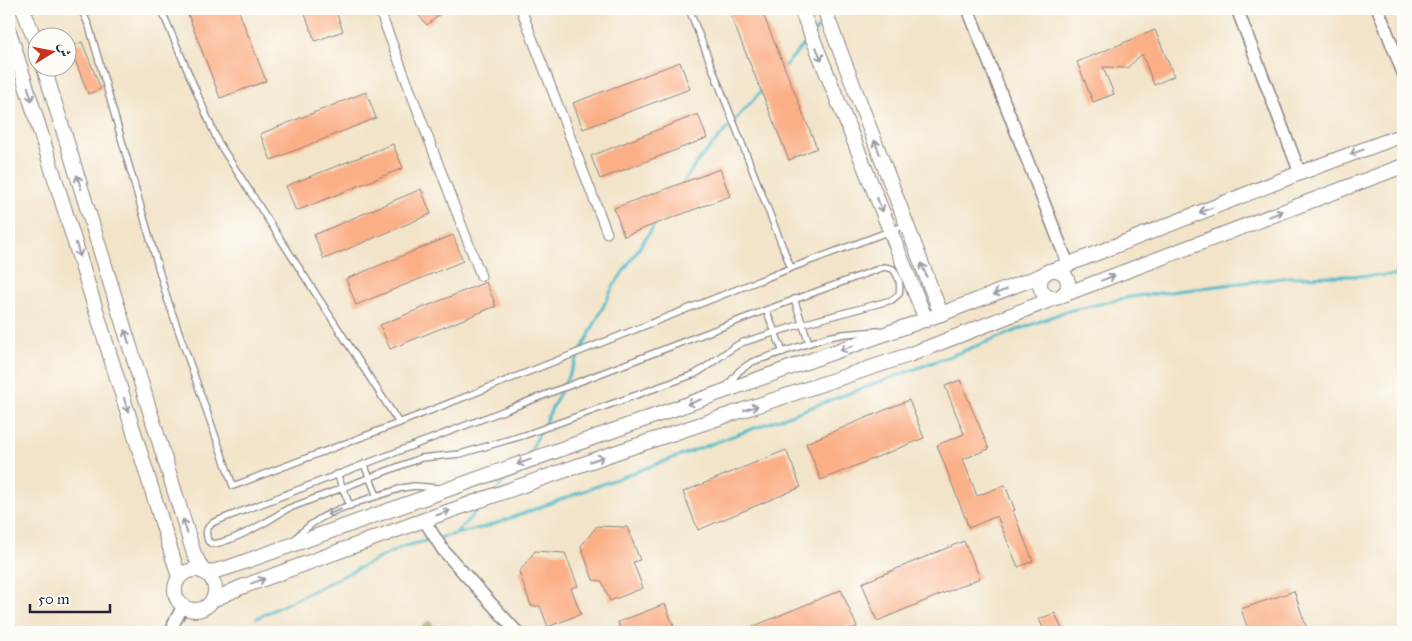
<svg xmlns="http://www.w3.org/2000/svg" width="1412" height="641" font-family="'IM FELL Great Primer',Amiri,serif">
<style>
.green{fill:#a8c76e;stroke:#657454}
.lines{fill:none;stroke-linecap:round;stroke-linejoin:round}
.stream{stroke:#4cb9c7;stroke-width:3}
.building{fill:#fbaf86}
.service-casing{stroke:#8a8382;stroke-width:8}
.pedestrian-casing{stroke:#8a8382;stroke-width:11}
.minor-casing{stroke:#8a8382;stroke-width:14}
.tertiary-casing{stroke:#8a8382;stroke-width:16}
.service{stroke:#fff;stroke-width:5.5}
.pedestrian{stroke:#fff;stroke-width:9}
.minor{stroke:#fff;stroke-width:11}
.tertiary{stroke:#fff;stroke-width:14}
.oneway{stroke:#9c9ca7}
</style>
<rect width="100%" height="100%" fill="#fdfcf7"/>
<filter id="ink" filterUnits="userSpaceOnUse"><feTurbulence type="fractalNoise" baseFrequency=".02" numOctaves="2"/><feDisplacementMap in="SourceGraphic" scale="10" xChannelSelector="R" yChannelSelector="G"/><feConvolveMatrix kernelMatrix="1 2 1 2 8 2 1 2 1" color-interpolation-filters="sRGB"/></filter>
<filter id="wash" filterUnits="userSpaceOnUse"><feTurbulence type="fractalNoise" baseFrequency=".0096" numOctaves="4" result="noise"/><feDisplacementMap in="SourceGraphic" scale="20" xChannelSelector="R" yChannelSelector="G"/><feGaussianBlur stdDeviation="1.12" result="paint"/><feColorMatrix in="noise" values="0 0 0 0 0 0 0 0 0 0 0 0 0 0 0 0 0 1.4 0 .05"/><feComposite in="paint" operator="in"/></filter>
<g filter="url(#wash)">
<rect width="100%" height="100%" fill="#f2e4c9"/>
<!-- green -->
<polygon class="green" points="429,621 439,632 417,632"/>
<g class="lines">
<!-- stream -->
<g class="stream">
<polyline points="814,32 824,22"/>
<polyline points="783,68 809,39"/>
<polyline points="682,185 697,162 763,89"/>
<polyline points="528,456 613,287 657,221"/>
<polyline points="497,489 513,472"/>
<polyline points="455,534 489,526 961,352 1064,312 1130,297 1289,277 1403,275"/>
<polyline points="439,538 455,534 482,505"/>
<polyline points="257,618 402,547 433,539"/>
<polyline points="235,632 242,628"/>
</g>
</g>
<g id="blocks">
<!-- building -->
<g class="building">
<polygon points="186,9 238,9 266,81 220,98"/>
<polygon points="303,9 335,9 343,31 315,41"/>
<polygon points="413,9 446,9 427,25"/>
<polygon points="728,9 761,9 817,148 789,160"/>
<polygon points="1155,30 1174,76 1154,85 1142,54 1127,68 1103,67 1114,94 1093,102 1077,62"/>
<polygon points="82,42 101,89 88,94 70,47"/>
<polygon points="680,62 690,89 583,129 573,103"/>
<polygon points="366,92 376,118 271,160 260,134"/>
<polygon points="698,114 707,138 600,179 591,156"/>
<polygon points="393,144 403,168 296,211 286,186"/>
<polygon points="720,169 730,196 624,236 614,208"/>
<polygon points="421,189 431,214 324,259 314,235"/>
<polygon points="453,235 463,261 356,305 346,279"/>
<polygon points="486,282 496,306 390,349 380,325"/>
<polygon points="960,380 989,449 963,459 977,496 1005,485 1015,510 1013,511 1033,561 1018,567 997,516 969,528 937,445 964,434 945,386"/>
<polygon points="909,400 924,438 821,480 806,443"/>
<polygon points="786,450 801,487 698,530 683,492"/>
<polygon points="597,526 627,527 640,560 633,562 643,588 610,601 602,581 593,580 581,546"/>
<polygon points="964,541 980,578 877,621 862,583"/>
<polygon points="535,551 565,553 578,586 571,588 581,614 548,627 540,606 531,606 519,572"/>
<polygon points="841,590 857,627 844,632 740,632"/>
<polygon points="1294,591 1308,632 1249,632 1241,609"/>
<polygon points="665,604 676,632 621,632 618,622"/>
<polygon points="1055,613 1063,632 1045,632 1039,619"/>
</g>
</g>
</g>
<g filter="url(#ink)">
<use href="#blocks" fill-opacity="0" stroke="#8a8382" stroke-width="1"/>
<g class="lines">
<!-- service casing -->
<g class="service-casing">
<g id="service">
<polyline points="81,9 89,26 167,298 233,486 399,423 791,268 689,9"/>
<polyline points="161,9 218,142 399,423"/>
<path d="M884,267L893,269C899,278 901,283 899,294L892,300L802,324L741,343C724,352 711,365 695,374L525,435L460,454L421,458L287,509C269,521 233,542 212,544L208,541C205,532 206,527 214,522L766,310Z"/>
<polyline points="791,268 906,225"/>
<polyline points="794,299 809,343"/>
<polyline points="766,310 783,352"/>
<polyline points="727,386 739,371 752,362 828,337 844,334 878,331"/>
<polyline points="364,464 377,496"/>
<polyline points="337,474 350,506"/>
<path d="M293,541C320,509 364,501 402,488L414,486L439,488"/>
</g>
</g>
<!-- pedestrian casing -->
<g class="pedestrian-casing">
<g id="pedestrian">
<polyline points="379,9 481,276"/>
<polyline points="521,9 607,233"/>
</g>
</g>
<!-- minor casing -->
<g class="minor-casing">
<g id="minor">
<polyline points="968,9 1068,264"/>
<polyline points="1237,9 1300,173"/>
<polyline points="1378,9 1403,73"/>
<polyline points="424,520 443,550 517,632"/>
<polyline points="172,632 174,623 183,606"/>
</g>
</g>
<!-- tertiary casing -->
<g class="tertiary-casing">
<g id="tertiary">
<polyline points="23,9 38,48"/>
<polyline points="801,9 926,320"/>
<polyline points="824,9 941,314"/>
<polyline points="9,31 179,577"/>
<polyline points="44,68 194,554 203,571"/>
<polyline points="1054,270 1300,173 1403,135"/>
<circle cx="1054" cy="284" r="14"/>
<polyline points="1063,295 1403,166"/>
<circle cx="195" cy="590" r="20"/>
<polyline points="207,573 227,568 941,314 1045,274"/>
<polyline points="213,600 239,588 424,520 617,452 909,355 1055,298"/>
</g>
</g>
<!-- service -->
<use href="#service" class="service"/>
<!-- pedestrian -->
<use href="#pedestrian" class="pedestrian"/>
<!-- minor -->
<use href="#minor" class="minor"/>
<!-- tertiary -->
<use href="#tertiary" class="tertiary"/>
</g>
<!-- one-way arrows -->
<defs><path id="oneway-shaft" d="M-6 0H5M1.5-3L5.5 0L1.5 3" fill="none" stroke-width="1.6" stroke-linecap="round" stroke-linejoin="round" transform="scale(1.25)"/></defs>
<g class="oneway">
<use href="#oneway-shaft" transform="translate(819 54) rotate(68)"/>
<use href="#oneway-shaft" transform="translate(30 94) rotate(73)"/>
<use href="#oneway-shaft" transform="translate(877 147) rotate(-111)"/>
<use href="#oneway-shaft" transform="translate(1357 152) rotate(160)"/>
<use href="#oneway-shaft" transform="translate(79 182) rotate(-107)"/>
<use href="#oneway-shaft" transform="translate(880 205) rotate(68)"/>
<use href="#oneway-shaft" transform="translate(1206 210) rotate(159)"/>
<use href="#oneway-shaft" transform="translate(1276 214) rotate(-21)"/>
<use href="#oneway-shaft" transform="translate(78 250) rotate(73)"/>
<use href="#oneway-shaft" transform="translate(924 270) rotate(-111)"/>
<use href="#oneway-shaft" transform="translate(1108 278) rotate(-21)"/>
<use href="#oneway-shaft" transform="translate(1000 292) rotate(159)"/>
<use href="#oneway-shaft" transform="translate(127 337) rotate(-107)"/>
<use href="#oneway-shaft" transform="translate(847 348) rotate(160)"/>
<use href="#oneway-shaft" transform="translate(694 402) rotate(160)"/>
<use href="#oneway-shaft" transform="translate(126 405) rotate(73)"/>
<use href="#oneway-shaft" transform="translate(751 408) rotate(-18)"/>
<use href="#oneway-shaft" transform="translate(597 459) rotate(-19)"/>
<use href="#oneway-shaft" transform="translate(524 462) rotate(160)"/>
<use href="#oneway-shaft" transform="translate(334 512) rotate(158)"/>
<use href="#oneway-shaft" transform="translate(443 513) rotate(-19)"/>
<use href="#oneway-shaft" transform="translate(185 526) rotate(-107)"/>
<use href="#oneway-shaft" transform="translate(258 581) rotate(-20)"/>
</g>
</g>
<!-- margin -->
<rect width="1412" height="641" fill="none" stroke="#fdfcf7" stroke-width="30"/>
<!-- north arrow -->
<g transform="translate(52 52) rotate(80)"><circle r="24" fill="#fdfcf7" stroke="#a5a5ac"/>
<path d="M0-4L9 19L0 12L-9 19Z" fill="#c8321e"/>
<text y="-8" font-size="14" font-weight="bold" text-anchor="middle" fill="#22223b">ش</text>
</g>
<!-- scale -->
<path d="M30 604v8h80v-8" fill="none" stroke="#22223b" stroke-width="2.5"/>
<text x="38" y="604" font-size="15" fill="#22223b" stroke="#fdfcf7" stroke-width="4" paint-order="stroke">50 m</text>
</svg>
